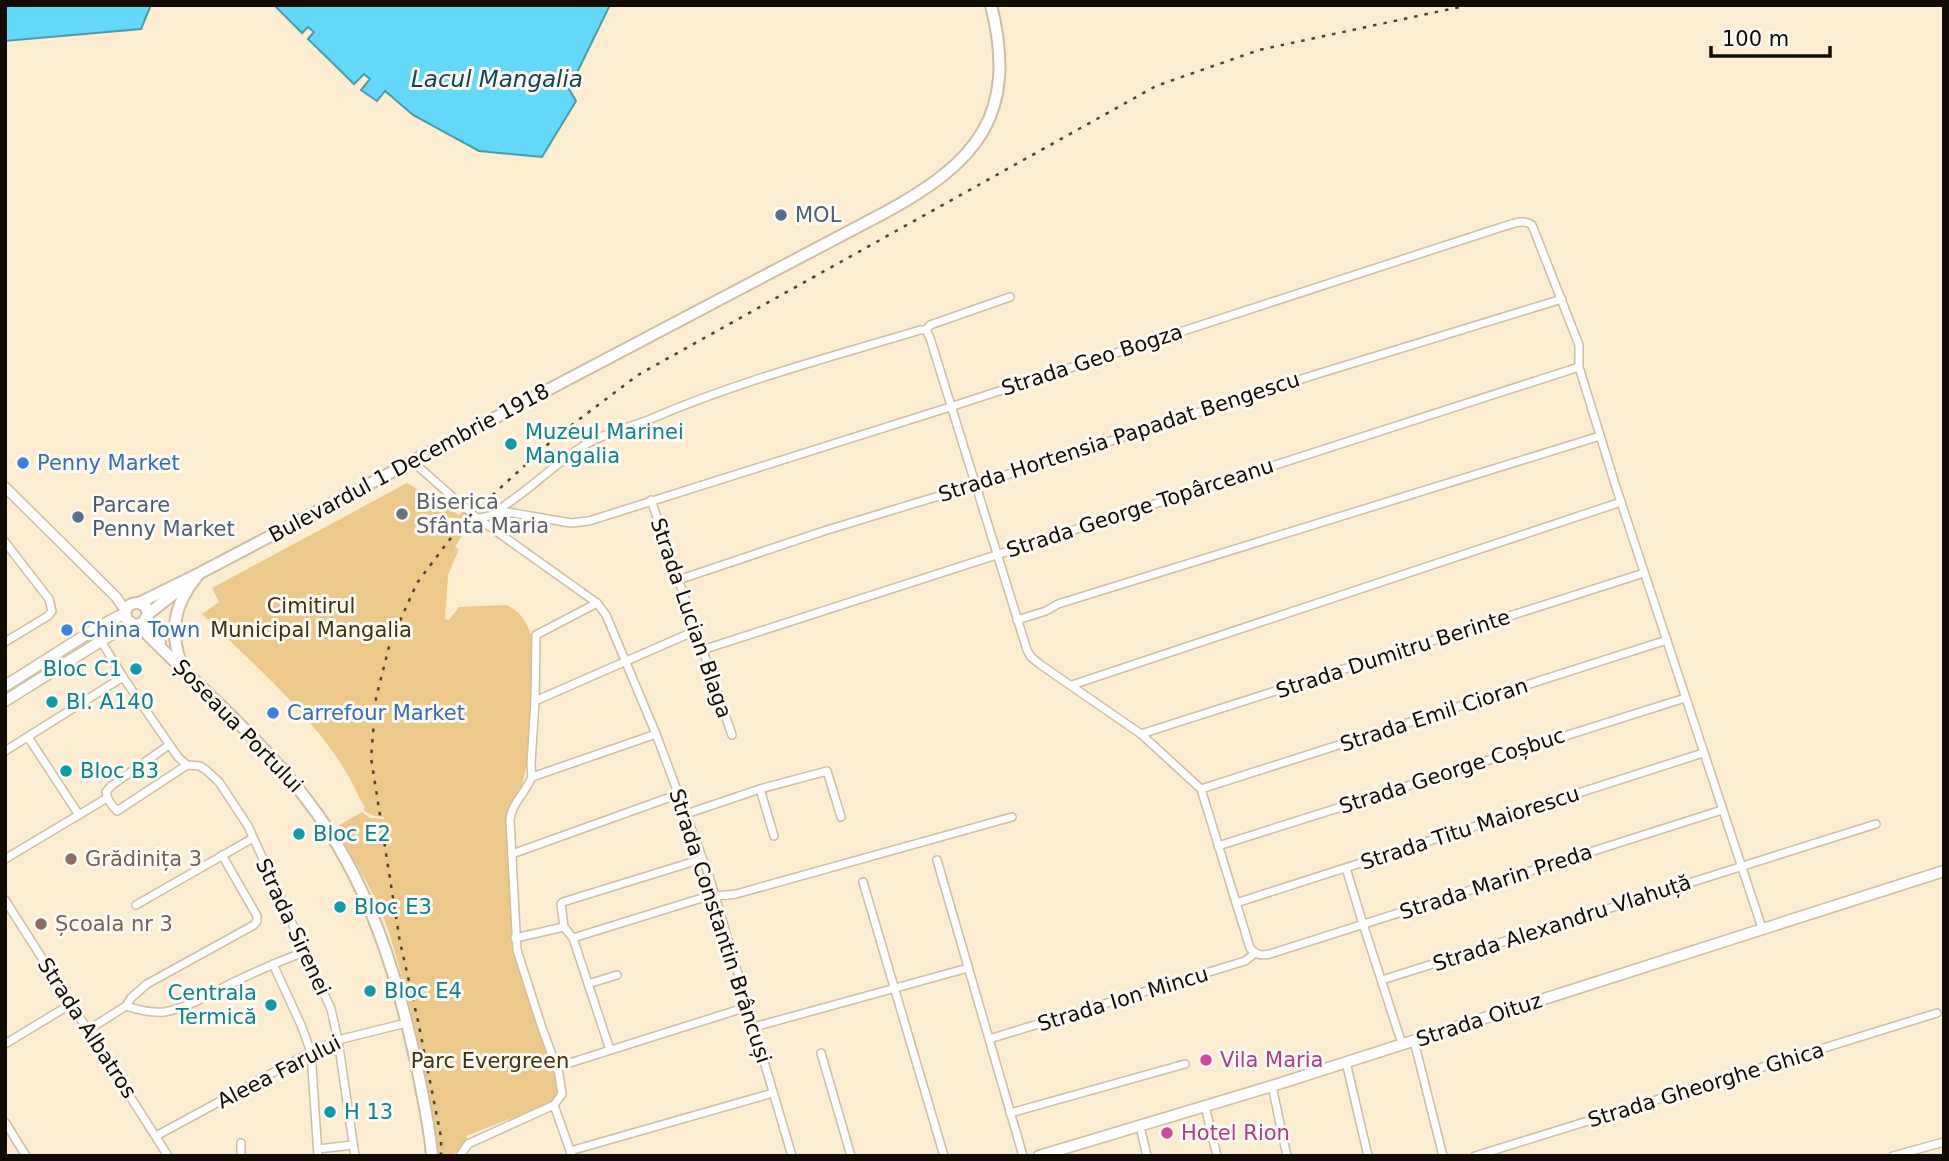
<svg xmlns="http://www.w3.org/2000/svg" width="1949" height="1161" font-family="'DejaVu Sans',sans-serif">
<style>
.green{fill:#ecc98a}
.water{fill:#63d8f9;stroke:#4a9bb0;stroke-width:2}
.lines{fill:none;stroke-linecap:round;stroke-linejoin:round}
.minor-casing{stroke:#cdbea4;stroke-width:10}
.tertiary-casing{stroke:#cdbea4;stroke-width:12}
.secondary-casing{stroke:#cdbea4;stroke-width:13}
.primary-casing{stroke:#cdbea4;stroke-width:14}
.trunk-casing{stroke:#cdbea4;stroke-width:14}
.minor{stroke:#fff;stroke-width:7}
.tertiary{stroke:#fff;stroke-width:9}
.secondary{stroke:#fff;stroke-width:10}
.primary{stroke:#fff;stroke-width:10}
.trunk{stroke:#fff;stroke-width:10}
.rail{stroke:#4a4336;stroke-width:2.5;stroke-dasharray:3.5 7;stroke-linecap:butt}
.service-dot{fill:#5c6f8a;stroke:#fefbf5;stroke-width:2.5}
.culture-dot{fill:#0f9aa8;stroke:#fefbf5;stroke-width:2.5}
.shop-dot{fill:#3f7fe0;stroke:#fefbf5;stroke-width:2.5}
.worship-dot{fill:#6b7280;stroke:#fefbf5;stroke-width:2.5}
.education-dot{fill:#8d6e63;stroke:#fefbf5;stroke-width:2.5}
.hotel-dot{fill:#d1479c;stroke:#fefbf5;stroke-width:2.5}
.labels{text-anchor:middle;stroke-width:6;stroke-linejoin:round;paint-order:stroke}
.service-label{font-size:21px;fill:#4e5e75;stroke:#fefbf5;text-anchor:start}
.street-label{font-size:21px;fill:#110c04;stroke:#fefbf5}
.culture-label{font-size:21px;fill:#0d838f;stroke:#fefbf5;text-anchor:start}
.shop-label{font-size:21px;fill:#366cbe;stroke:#fefbf5;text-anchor:start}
.worship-label{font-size:21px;fill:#5b616d;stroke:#fefbf5;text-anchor:start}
.park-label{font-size:21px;fill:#43310b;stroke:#fefbf5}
.education-label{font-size:21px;fill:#785e54;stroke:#fefbf5;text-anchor:start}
.hotel-label{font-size:21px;fill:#b23c85;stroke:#fefbf5;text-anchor:start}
.water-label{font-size:23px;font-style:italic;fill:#114553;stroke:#fefbf5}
</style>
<rect width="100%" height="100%" fill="#fcecd0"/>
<!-- green -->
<path class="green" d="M407,483L459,515L462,512L472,519L455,547L459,549L448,575L445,619L449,620L459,607L506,605C523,612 529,626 533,642L528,760L521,789L512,802L507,812L508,862L511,896L513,949L559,1089L556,1099L550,1103L466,1136L468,1141L452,1156H435C432,1096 418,1035 402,978C395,952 388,925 377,902C364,876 349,852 336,827L362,812L370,818L384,819V817C376,816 369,816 363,809L365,808C357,793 350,778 342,765C305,709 250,661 202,614L219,602L212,588Z"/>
<!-- water -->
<g class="water">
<polygon points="5,5 151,5 141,29 5,41"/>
<polygon points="274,5 610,5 569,89 576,101 542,157 479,151 413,115 385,91 377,101 361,90 370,79 364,74 354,84 308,39 314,32 308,27 302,33"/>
</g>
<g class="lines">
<!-- minor casing -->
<g class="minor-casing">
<g id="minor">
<polyline points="926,330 930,325 1010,297"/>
<polyline points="412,461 472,514 597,603 606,615 656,734 709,876 792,1156"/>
<polyline points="651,500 732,735"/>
<path d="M494,512C528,493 554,463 588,443C608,432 632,427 653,418C739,381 831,357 920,330H926L930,338L1027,650L1031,657L1041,665L1141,734L1201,789L1250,948C1256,955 1261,956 1270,954L1722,810"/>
<path d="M480,518L507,512L571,523L589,521L950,407L1505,226C1515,223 1524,219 1532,225L1579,345V367L1615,484L1762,928"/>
<polyline points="5,542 49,599 52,611 48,616 5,642"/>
<polyline points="678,580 827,530 975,485 1311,376 1562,299"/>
<polyline points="1017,620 1046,611 1058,604 1600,436"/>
<polyline points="101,641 125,680 178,757 187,765 200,766 206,770 219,782 248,826 331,1009 338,1040 355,1156"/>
<polyline points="702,650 1579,367"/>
<polyline points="1072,685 1621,502"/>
<polyline points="535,701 695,631"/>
<polyline points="1141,734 1644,573"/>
<polyline points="28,737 79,815"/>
<path d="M169,745L111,786L106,792C107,800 111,805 117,811L187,765"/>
<polyline points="5,751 123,677"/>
<polyline points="532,777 531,764 535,701 536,635 597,603"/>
<polyline points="760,789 774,836"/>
<polyline points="1201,789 1667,640"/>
<polyline points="686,814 760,789 827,771 841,817"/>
<polyline points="1218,846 1685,698"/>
<polyline points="512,854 679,794"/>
<polyline points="5,859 107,798"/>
<polyline points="937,860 1023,1156"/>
<polyline points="1346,868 1363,924 1402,1044"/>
<polyline points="863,882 944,1156"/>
<polyline points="5,900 168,1156"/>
<polyline points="1236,903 1703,753"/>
<polyline points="136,905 253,838"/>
<polyline points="564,927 561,904 563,902 702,859"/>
<polyline points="564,927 573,938 610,1050"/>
<polyline points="515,938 564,927"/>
<path d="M573,938L702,898C713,895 724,896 736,894L1012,817"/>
<polyline points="273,964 301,1025 311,1052 318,1156"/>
<polyline points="1382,980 1876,824"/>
<polyline points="588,984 617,975"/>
<path d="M126,1006C138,1010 151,1013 164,1012C188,1008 212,993 234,982C257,971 280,961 304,952"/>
<polyline points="754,1027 968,968"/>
<polyline points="88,1030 126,1006 131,998 147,984 254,925 257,921 257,916 222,855"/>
<polyline points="989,1039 1245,961 1255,953"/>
<polyline points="1414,1041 1443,1156"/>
<polyline points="5,1044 71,1004"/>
<polyline points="821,1053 851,1156"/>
<polyline points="1346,1062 1368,1156"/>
<polyline points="557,1067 747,1007"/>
<polyline points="1272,1086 1287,1156"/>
<polyline points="554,1105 572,1156"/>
<polyline points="1205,1106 1217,1156"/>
<polyline points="1010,1113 1185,1064"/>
<polyline points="5,1122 26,1156"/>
<polyline points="1140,1126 1147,1156"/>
<polyline points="156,1136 311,1052 338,1040 406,1023"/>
<polyline points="241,1143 241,1156"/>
<polyline points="318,1149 353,1145"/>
<polyline points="570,1151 773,1093"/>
<path d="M460,1156L468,1144L554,1105L562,1094L559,1074L541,1025L517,950L510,820C511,804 526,792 532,777L656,734"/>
<polyline points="1475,1156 1937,1013"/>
<polyline points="1893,1156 1944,1142"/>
</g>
</g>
<!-- tertiary casing -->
<g class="tertiary-casing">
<polyline id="tertiary" points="5,487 116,597 125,610"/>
</g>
<!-- secondary casing -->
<g class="secondary-casing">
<g id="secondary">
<polyline points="5,686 95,629 125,613"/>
<polyline points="5,701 109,636 132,624"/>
<polyline points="1039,1156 1272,1086 1944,871"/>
</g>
</g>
<!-- primary casing -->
<g class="primary-casing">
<g id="primary">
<polyline points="147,618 160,642"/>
<path d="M138,625C194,683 258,735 307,800C369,880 399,979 419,1077C424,1103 430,1129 432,1156"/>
</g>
</g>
<!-- trunk casing -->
<g class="trunk-casing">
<g id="trunk">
<path d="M139,603L146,607L148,614L143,623L135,625L127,620C123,610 128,602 139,603L200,573L884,213C976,163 1019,116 991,5"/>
<polyline points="148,614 184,586"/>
<path d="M184,670C168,634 173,605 198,575"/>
</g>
</g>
<!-- minor -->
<use href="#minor" class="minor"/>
<!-- tertiary -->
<use href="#tertiary" class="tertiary"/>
<!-- secondary -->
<use href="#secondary" class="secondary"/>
<!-- primary -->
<use href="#primary" class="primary"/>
<!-- trunk -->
<use href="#trunk" class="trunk"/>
<!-- rail -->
<polyline class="rail" points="441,1156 441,1137 418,1021 400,942 371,758 376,698 390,643 417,583 462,523 557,436 638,375 1156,86 1259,50 1469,5"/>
</g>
<!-- markers -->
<g class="service-dot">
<circle cx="781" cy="215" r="7"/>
<circle cx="78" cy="517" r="7"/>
</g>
<g class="culture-dot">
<circle cx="511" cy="444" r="7"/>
<circle cx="136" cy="669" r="7"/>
<circle cx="52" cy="702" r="7"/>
<circle cx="66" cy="771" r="7"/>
<circle cx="299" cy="834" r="7"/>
<circle cx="340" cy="907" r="7"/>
<circle cx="370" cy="991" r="7"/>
<circle cx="271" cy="1005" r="7"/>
<circle cx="330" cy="1112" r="7"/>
</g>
<g class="shop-dot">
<circle cx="23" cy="463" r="7"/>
<circle cx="67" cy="630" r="7"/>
<circle cx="273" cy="713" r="7"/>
</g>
<circle class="worship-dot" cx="402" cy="514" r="7"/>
<g class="education-dot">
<circle cx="71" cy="859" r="7"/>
<circle cx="41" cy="924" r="7"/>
</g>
<g class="hotel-dot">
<circle cx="1206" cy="1060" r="7"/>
<circle cx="1167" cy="1133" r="7"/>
</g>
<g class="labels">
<!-- service labels -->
<g class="service-label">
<text x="795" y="222">MOL</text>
<text x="92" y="512">Parcare<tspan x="92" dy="24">Penny Market</tspan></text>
</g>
<!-- street labels -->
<g class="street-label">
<text transform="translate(1092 360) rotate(-18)" y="7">Strada Geo Bogza</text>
<text transform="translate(1119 437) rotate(-18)" y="7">Strada Hortensia Papadat Bengescu</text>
<text transform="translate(409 463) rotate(-28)" y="7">Bulevardul 1 Decembrie 1918</text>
<text transform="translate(1140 508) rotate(-18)" y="7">Strada George Topârceanu</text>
<text transform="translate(691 618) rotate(71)" y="7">Strada Lucian Blaga</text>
<text transform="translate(1393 654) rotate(-18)" y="7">Strada Dumitru Berinte</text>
<text transform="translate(1434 715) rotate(-18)" y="7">Strada Emil Cioran</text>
<text transform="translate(238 726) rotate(46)" y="7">Șoseaua Portului</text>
<text transform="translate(1452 771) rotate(-18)" y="7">Strada George Coșbuc</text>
<text transform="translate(1470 828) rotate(-18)" y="7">Strada Titu Maiorescu</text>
<text transform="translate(1496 882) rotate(-18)" y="7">Strada Marin Preda</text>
<text transform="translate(1562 923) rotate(-18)" y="7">Strada Alexandru Vlahuță</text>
<text transform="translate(720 926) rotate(72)" y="7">Strada Constantin Brâncuși</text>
<text transform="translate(293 927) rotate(65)" y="7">Strada Sirenei</text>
<text transform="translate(1123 999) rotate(-17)" y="7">Strada Ion Mincu</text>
<text transform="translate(1479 1020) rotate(-18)" y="7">Strada Oituz</text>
<text transform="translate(87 1028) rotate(57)" y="7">Strada Albatros</text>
<text transform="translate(279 1072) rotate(-27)" y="7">Aleea Farului</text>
<text transform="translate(1706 1085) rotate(-17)" y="7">Strada Gheorghe Ghica</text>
</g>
<!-- culture labels -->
<g class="culture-label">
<text x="525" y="439">Muzeul Marinei<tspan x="525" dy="24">Mangalia</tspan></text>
<text x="122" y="676" text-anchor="end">Bloc C1</text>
<text x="66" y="709">Bl. A140</text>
<text x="80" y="778">Bloc B3</text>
<text x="313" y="841">Bloc E2</text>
<text x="354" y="914">Bloc E3</text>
<text x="384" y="998">Bloc E4</text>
<text x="257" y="1000" text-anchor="end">Centrala<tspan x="257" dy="24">Termică</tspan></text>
<text x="344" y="1119">H 13</text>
</g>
<!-- shop labels -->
<g class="shop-label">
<text x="37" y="470">Penny Market</text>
<text x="81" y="637">China Town</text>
<text x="287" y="720">Carrefour Market</text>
</g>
<!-- worship labels -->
<g class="worship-label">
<text x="416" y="509">Biserica<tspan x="416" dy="24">Sfânta Maria</tspan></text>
</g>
<!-- park labels -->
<g class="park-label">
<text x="311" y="613">Cimitirul<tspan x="311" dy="24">Municipal Mangalia</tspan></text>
<text x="490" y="1068">Parc Evergreen</text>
</g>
<!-- education labels -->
<g class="education-label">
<text x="85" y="866">Grădinița 3</text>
<text x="55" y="931">Școala nr 3</text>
</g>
<!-- hotel labels -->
<g class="hotel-label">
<text x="1220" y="1067">Vila Maria</text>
<text x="1181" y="1140">Hotel Rion</text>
</g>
<!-- water labels -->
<g class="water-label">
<text x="497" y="87">Lacul Mangalia</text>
</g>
</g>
<!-- border -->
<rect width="1949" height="1161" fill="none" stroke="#110c04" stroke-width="14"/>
<!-- scale -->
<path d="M1711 46v10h119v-10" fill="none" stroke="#110c04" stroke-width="3.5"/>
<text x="1722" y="46" font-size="21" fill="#110c04" stroke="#fefbf5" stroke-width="5" paint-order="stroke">100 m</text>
</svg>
